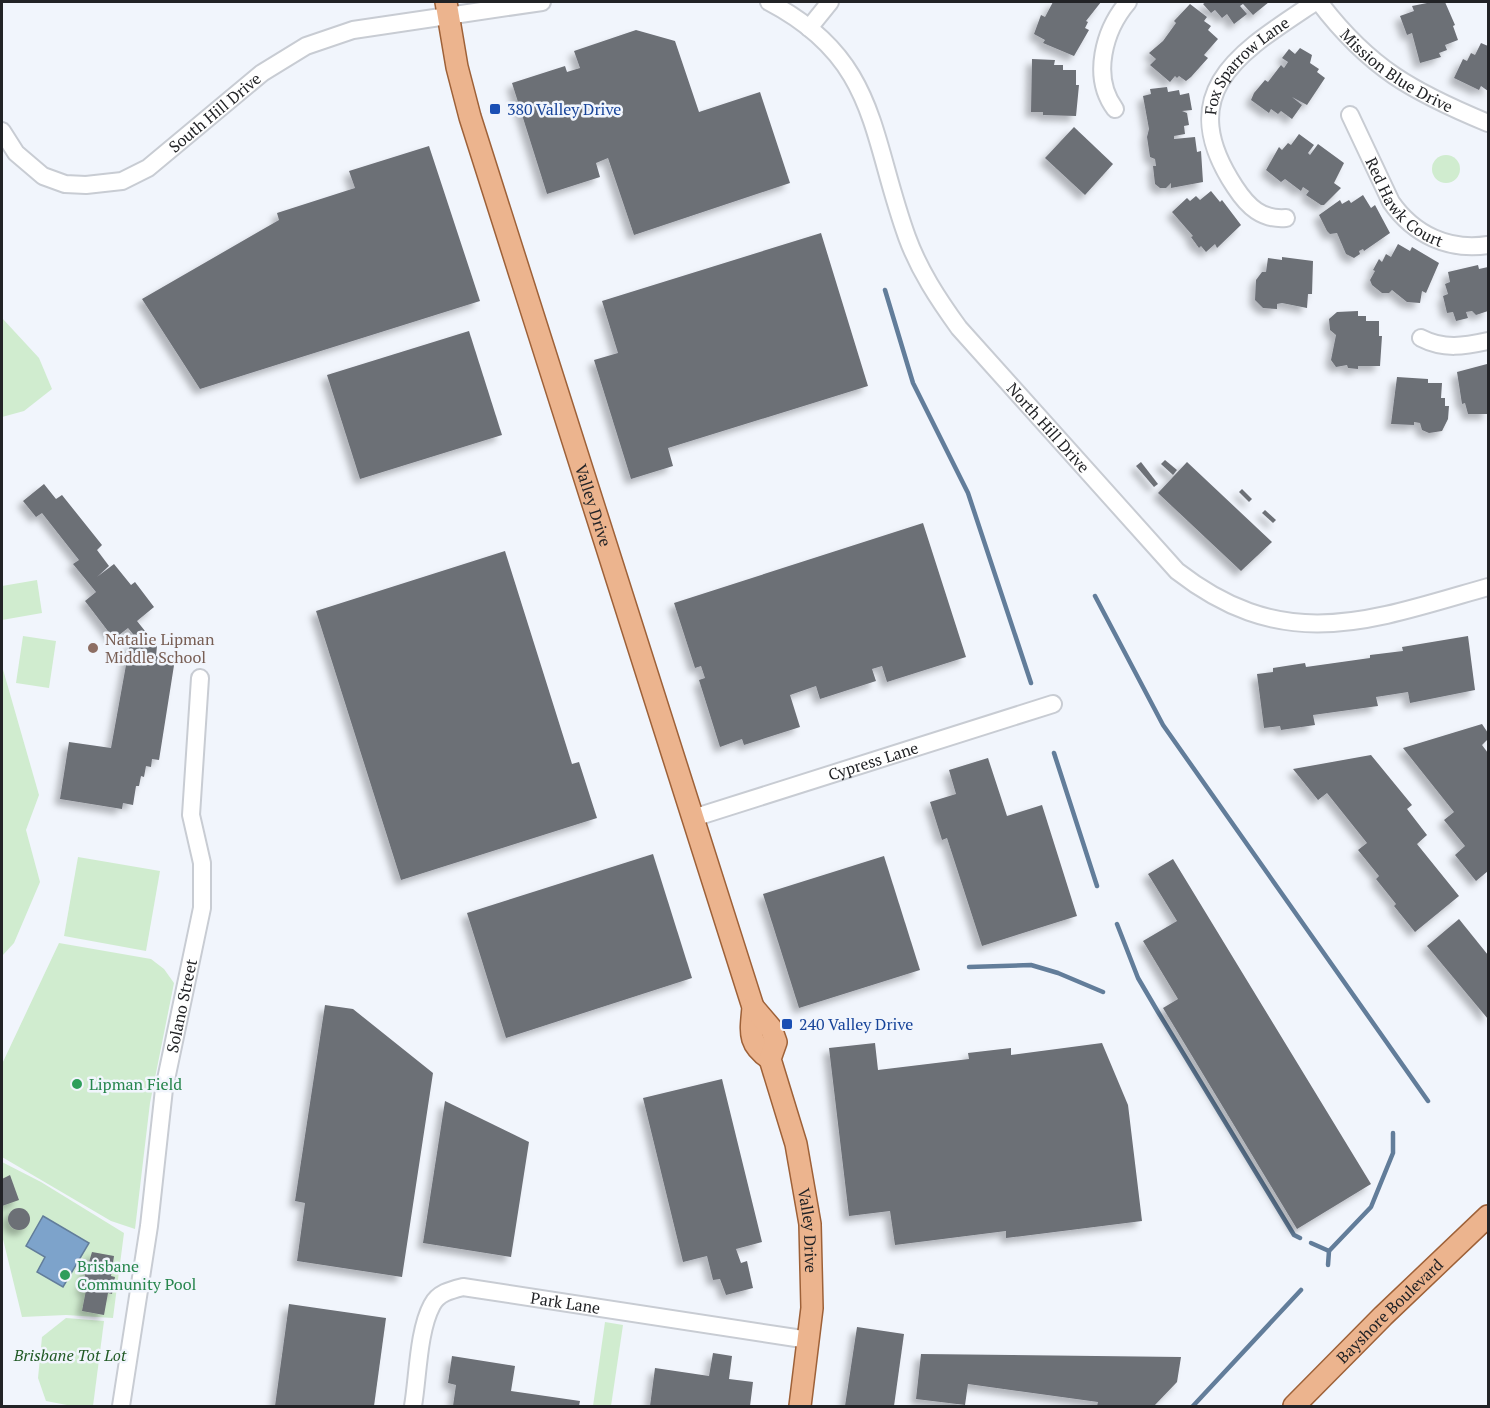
<svg xmlns="http://www.w3.org/2000/svg" width="1490" height="1408" font-family="'PT Serif',serif">
<style>
.green{fill:#d0eccf}
.water{fill:#7da3cb;stroke:#627d9a;stroke-width:1.5}
.lines{fill:none;stroke-linecap:round;stroke-linejoin:round}
.stream{stroke:#627d9a;stroke-width:4.5}
.building{fill:#6c6f76;filter:url(#shadow)}
.minor-casing{stroke:#c8ccd3;stroke-width:20}
.major-casing{stroke:#9e6138;stroke-width:24}
.minor{stroke:#fff;stroke-width:16}
.major{stroke:#ecb48e;stroke-width:21}
.transit-dot{fill:#1a4fb4;stroke:#f1f5fc;stroke-width:2}
.education-dot{fill:#8d6e63;stroke:#f1f5fc;stroke-width:2}
.leisure-dot{fill:#2e9e5b;stroke:#f1f5fc;stroke-width:2}
.labels{text-anchor:middle;stroke-width:5;stroke-linejoin:round;paint-order:stroke}
.street-label{font-size:16px;fill:#222326;stroke:#f1f5fc}
.transit-label{font-size:16px;fill:#164399;stroke:#f1f5fc;text-anchor:start}
.education-label{font-size:16px;fill:#785e54;stroke:#f1f5fc;text-anchor:start}
.leisure-label{font-size:16px;fill:#27864d;stroke:#f1f5fc;text-anchor:start}
.park-label{font-size:16px;font-style:italic;fill:#215a25;stroke:#f1f5fc}
</style>
<defs>
<filter id="shadow"><feDropShadow dx="-5.5" dy="5.5" stdDeviation="3" flood-color="#0004"/></filter>
</defs>
<rect width="100%" height="100%" fill="#f1f5fc"/>
<!-- green -->
<g class="green">
<circle cx="1446" cy="169" r="14"/>
<polygon points="2,318 39,358 52,389 24,411 2,417"/>
<polygon points="37,580 42,613 2,620 2,586"/>
<polygon points="23,636 56,641 49,688 16,683"/>
<polygon points="2,666 39,795 26,830 40,882 14,943 2,956"/>
<polygon points="78,857 160,871 146,951 64,936"/>
<polygon points="59,943 151,959 164,969 174,983 150,1103 135,1229 111,1221 2,1157 2,1064"/>
<polygon points="2,1162 41,1182 124,1233 113,1318 66,1315 22,1317 2,1235"/>
<polygon points="66,1318 104,1321 93,1406 72,1406 46,1401 38,1378 42,1337"/>
<polygon points="605,1322 623,1325 611,1406 593,1406"/>
</g>
<!-- water -->
<polygon class="water" points="43,1216 89,1243 63,1287 37,1272 45,1257 26,1246"/>
<g class="lines">
<!-- stream -->
<g class="stream">
<polyline points="885,290 913,383 968,493 1031,683"/>
<polyline points="1095,596 1163,725 1428,1101"/>
<polyline points="1054,753 1097,886"/>
<polyline points="1117,924 1138,978 1158,1012 1294,1235 1300,1238"/>
<polyline points="969,967 1031,965 1058,973 1103,992"/>
<polyline points="1311,1243 1329,1251"/>
<polyline points="1328,1265 1329,1251 1371,1207 1393,1153 1393,1133"/>
<polyline points="1193,1406 1301,1290"/>
</g>
</g>
<!-- building -->
<g class="building">
<polygon points="1053,2 1101,2 1086,21 1088,22 1085,28 1089,30 1074,56 1043,43 1045,40 1034,34 1041,15 1045,17"/>
<polygon points="1206,2 1269,2 1253,15 1243,4 1240,6 1247,14 1234,24 1227,14 1222,18 1215,10 1211,13 1203,4"/>
<polygon points="1432,2 1445,2 1455,25 1453,26 1458,40 1445,45 1447,50 1439,53 1441,57 1420,63 1412,33 1407,35 1400,16 1414,11 1412,6"/>
<polygon points="1190,4 1207,17 1204,21 1211,26 1208,30 1218,39 1204,55 1208,58 1191,77 1186,81 1179,76 1177,78 1175,76 1170,82 1150,65 1156,59 1149,53 1163,41 1176,23 1174,21"/>
<polygon points="636,30 675,41 699,112 760,92 790,183 634,235 608,158 596,163 600,177 547,194 512,83 565,66 567,72 580,68 574,51"/>
<polygon points="1481,43 1488,46 1488,91 1481,86 1479,90 1454,78 1463,59 1467,61 1471,53 1475,55"/>
<polygon points="1300,48 1312,55 1310,63 1319,69 1317,72 1325,78 1307,105 1292,97 1302,105 1292,119 1281,111 1278,114 1271,109 1269,113 1251,100 1254,93 1265,80 1268,82 1281,65 1284,68 1288,62 1282,58 1289,49 1295,54"/>
<polygon points="1032,59 1055,60 1054,65 1063,65 1063,70 1076,70 1076,85 1079,85 1076,116 1043,115 1043,112 1031,112"/>
<polygon points="1167,87 1168,92 1179,90 1180,95 1189,93 1192,110 1182,111 1187,113 1189,125 1184,126 1185,134 1174,136 1174,139 1195,137 1197,152 1201,151 1203,182 1171,188 1171,183 1166,188 1160,188 1155,184 1153,166 1156,166 1155,159 1150,157 1147,137 1149,129 1143,96 1151,94 1150,89"/>
<polygon points="1074,127 1113,164 1085,195 1045,158"/>
<polygon points="1299,134 1314,145 1308,153 1310,155 1318,144 1344,163 1334,183 1341,188 1324,205 1321,205 1306,195 1309,191 1303,187 1301,191 1285,179 1281,182 1266,170 1279,147 1282,150 1288,143 1291,145"/>
<polygon points="429,146 480,301 200,389 142,299 279,220 277,213 355,188 349,171"/>
<polygon points="1211,191 1220,202 1222,200 1241,225 1217,248 1215,244 1206,252 1201,246 1199,248 1191,237 1193,236 1172,212 1187,198 1190,201 1196,196 1200,200"/>
<polygon points="1363,195 1371,208 1375,205 1390,233 1364,251 1363,249 1359,251 1360,254 1354,258 1346,254 1337,233 1330,234 1327,231 1319,215 1340,200 1342,204 1349,200 1351,203"/>
<polygon points="821,233 868,386 668,448 673,466 631,479 594,360 618,353 602,301"/>
<polygon points="1398,244 1410,251 1412,247 1439,263 1426,293 1422,291 1420,303 1407,302 1392,290 1389,293 1382,293 1372,285 1370,280 1375,271 1373,270 1379,259 1382,262 1386,254 1391,257"/>
<polygon points="1282,257 1313,261 1312,294 1308,294 1307,308 1282,303 1277,304 1277,309 1263,308 1255,300 1256,280 1262,272 1266,272 1268,258 1282,260"/>
<polygon points="1478,265 1479,269 1488,267 1488,311 1476,315 1472,311 1466,312 1468,318 1456,321 1453,312 1447,313 1443,296 1448,294 1445,284 1450,282 1448,272"/>
<polygon points="1358,311 1358,316 1366,316 1366,321 1379,321 1379,336 1382,336 1380,366 1358,366 1358,369 1348,368 1347,365 1336,367 1331,360 1336,335 1330,330 1329,319 1337,312"/>
<polygon points="469,331 502,435 360,479 327,375"/>
<polygon points="1487,364 1488,414 1468,414 1465,403 1462,404 1457,372"/>
<polygon points="1397,377 1428,379 1428,383 1442,383 1441,398 1445,398 1445,406 1449,406 1448,419 1442,431 1429,433 1422,430 1420,423 1414,422 1414,425 1391,424"/>
<polygon points="1165,460 1177,470 1173,475 1161,464"/>
<polygon points="1141,462 1158,484 1154,487 1136,466"/>
<polygon points="1187,462 1272,542 1241,571 1158,493"/>
<polygon points="44,484 56,499 62,495 102,545 97,550 109,566 97,577 114,564 131,585 135,582 154,607 137,621 157,646 156,656 175,659 159,760 152,759 151,767 146,766 144,777 141,776 139,786 136,786 133,805 123,803 122,809 60,799 69,742 111,748 130,643 142,645 128,628 114,639 85,601 96,592 73,564 79,560 42,513 36,517 23,501"/>
<polygon points="1242,489 1252,499 1249,502 1239,492"/>
<polygon points="1265,510 1276,520 1273,523 1262,513"/>
<polygon points="923,523 966,657 887,682 882,666 872,669 876,681 820,699 816,686 790,695 800,727 744,745 742,739 720,747 699,680 705,678 701,666 695,668 674,603"/>
<polygon points="505,551 572,764 579,762 597,818 401,880 316,611"/>
<polygon points="1468,636 1475,690 1410,703 1408,692 1376,697 1378,706 1313,715 1315,725 1281,730 1280,726 1264,728 1257,674 1273,672 1273,668 1305,663 1306,667 1370,658 1370,655 1403,651 1402,647"/>
<polygon points="1482,724 1488,733 1488,739 1482,745 1488,753 1488,871 1476,881 1455,855 1465,846 1444,820 1454,812 1403,748"/>
<polygon points="1371,755 1412,805 1407,809 1427,835 1417,844 1459,896 1415,932 1394,906 1396,904 1376,879 1379,876 1358,850 1367,843 1327,793 1318,800 1293,769"/>
<polygon points="988,758 1007,816 1042,805 1077,916 982,946 947,838 942,840 930,802 956,794 949,770"/>
<polygon points="653,854 692,978 506,1038 467,913"/>
<polygon points="884,856 920,970 799,1008 763,894"/>
<polygon points="1173,859 1371,1184 1297,1229 1163,1008 1178,999 1143,941 1177,921 1148,874"/>
<polygon points="1459,919 1488,955 1488,1019 1427,946"/>
<polygon points="325,1005 353,1009 433,1073 402,1277 297,1261 305,1203 295,1201"/>
<polygon points="875,1043 878,1070 969,1059 968,1053 1011,1048 1011,1055 1102,1043 1128,1105 1142,1221 1006,1238 1006,1231 895,1245 890,1211 849,1216 829,1048"/>
<polygon points="722,1079 762,1242 736,1249 741,1263 747,1261 753,1288 726,1295 720,1279 713,1280 707,1256 683,1262 643,1098"/>
<polygon points="445,1101 529,1142 511,1257 423,1243"/>
<polygon points="10,1175 19,1200 2,1206 2,1179"/>
<circle cx="19" cy="1219" r="11"/>
<polygon points="92,1252 114,1256 111,1276 115,1277 112,1294 108,1293 104,1315 82,1311 86,1290 81,1289"/>
<polygon points="289,1304 386,1318 374,1406 275,1406"/>
<polygon points="857,1327 904,1334 894,1406 845,1406"/>
<polygon points="713,1353 732,1356 729,1379 753,1382 750,1406 650,1406 655,1368 709,1376"/>
<polygon points="921,1354 1181,1357 1177,1382 1154,1406 1097,1406 1098,1402 968,1384 965,1405 916,1399"/>
<polygon points="452,1356 515,1366 511,1391 580,1401 579,1406 453,1406 456,1385 448,1383"/>
</g>
<g class="lines">
<!-- minor casing -->
<g class="minor-casing">
<g id="minor">
<path id="s1" d="M769,2C878,59 870,135 907,237C919,270 938,299 959,328L1177,571C1285,655 1369,621 1488,587"/>
<path id="s2" d="M1319,2C1369,68 1413,92 1488,123"/>
<polyline points="809,28 830,2"/>
<path d="M1115,109C1091,77 1104,30 1128,2"/>
<path id="s3" d="M1350,115L1391,202C1414,235 1449,251 1488,245"/>
<path id="s4" d="M2,131L16,153L43,176L65,184L86,185L122,181L148,168L262,73L306,46L353,30L542,2"/>
<path id="s5" d="M1286,218C1262,220 1248,207 1235,187C1171,90 1242,51 1315,2"/>
<path d="M1421,338C1444,350 1465,346 1488,341"/>
<path id="s6" d="M693,818L1053,704"/>
<path id="s7" d="M121,1406L149,1226L164,1089L202,908V863L191,815L200,678"/>
<path id="s8" d="M413,1406C418,1377 418,1331 432,1305C438,1293 451,1290 463,1287L809,1340"/>
</g>
</g>
<!-- major casing -->
<g class="major-casing">
<g id="major">
<path id="s9" d="M446,2L457,67L470,117L753,1007C751,1032 747,1043 770,1059"/>
<path id="s10" d="M753,1007L771,1028L776,1042L770,1059L796,1144L810,1224L812,1308L800,1406"/>
<path id="s11" d="M1294,1406L1383,1316L1488,1216"/>
</g>
</g>
<!-- minor -->
<use href="#minor" class="minor"/>
<!-- major -->
<use href="#major" class="major"/>
</g>
<!-- markers -->
<g class="transit-dot">
<rect x="489" y="103" width="12" height="12" rx="3"/>
<rect x="781" y="1018" width="12" height="12" rx="3"/>
</g>
<circle class="education-dot" cx="93" cy="648" r="6"/>
<g class="leisure-dot">
<circle cx="77" cy="1084" r="6"/>
<circle cx="65" cy="1275" r="6"/>
</g>
<g class="labels">
<!-- street labels -->
<g class="street-label">
<text dy="6" stroke="none"><textPath href="#s5" startOffset="204">Fox Sparrow Lane</textPath></text>
<text dy="6" stroke="none"><textPath href="#s2" startOffset="105">Mission Blue Drive</textPath></text>
<text dy="6" stroke="none"><textPath href="#s4" startOffset="258">South Hill Drive</textPath></text>
<text dy="6" stroke="none"><textPath href="#s3" startOffset="105">Red Hawk Court</textPath></text>
<text dy="6" stroke="none"><textPath href="#s1" startOffset="522">North Hill Drive</textPath></text>
<text dy="6" stroke="none"><textPath href="#s9" startOffset="525">Valley Drive</textPath></text>
<text dy="6" stroke="none"><textPath href="#s6" startOffset="189">Cypress Lane</textPath></text>
<text dy="6" stroke="none"><textPath href="#s7" startOffset="405">Solano Street</textPath></text>
<text dy="6" stroke="none"><textPath href="#s10" startOffset="237">Valley Drive</textPath></text>
<text dy="6" stroke="none"><textPath href="#s8" startOffset="244">Park Lane</textPath></text>
<text dy="6" stroke="none"><textPath href="#s11" startOffset="135">Bayshore Boulevard</textPath></text>
</g>
<!-- transit labels -->
<g class="transit-label">
<text x="507" y="115">380 Valley Drive</text>
<text x="799" y="1030">240 Valley Drive</text>
</g>
<!-- education labels -->
<g class="education-label">
<text x="105" y="645">Natalie Lipman<tspan x="105" dy="18">Middle School</tspan></text>
</g>
<!-- leisure labels -->
<g class="leisure-label">
<text x="89" y="1090">Lipman Field</text>
<text x="77" y="1272">Brisbane<tspan x="77" dy="18">Community Pool</tspan></text>
</g>
<!-- park labels -->
<g class="park-label">
<text x="70" y="1361">Brisbane Tot Lot</text>
</g>
</g>
<!-- border -->
<rect width="1490" height="1408" fill="none" stroke="#222326" stroke-width="6"/>
</svg>
